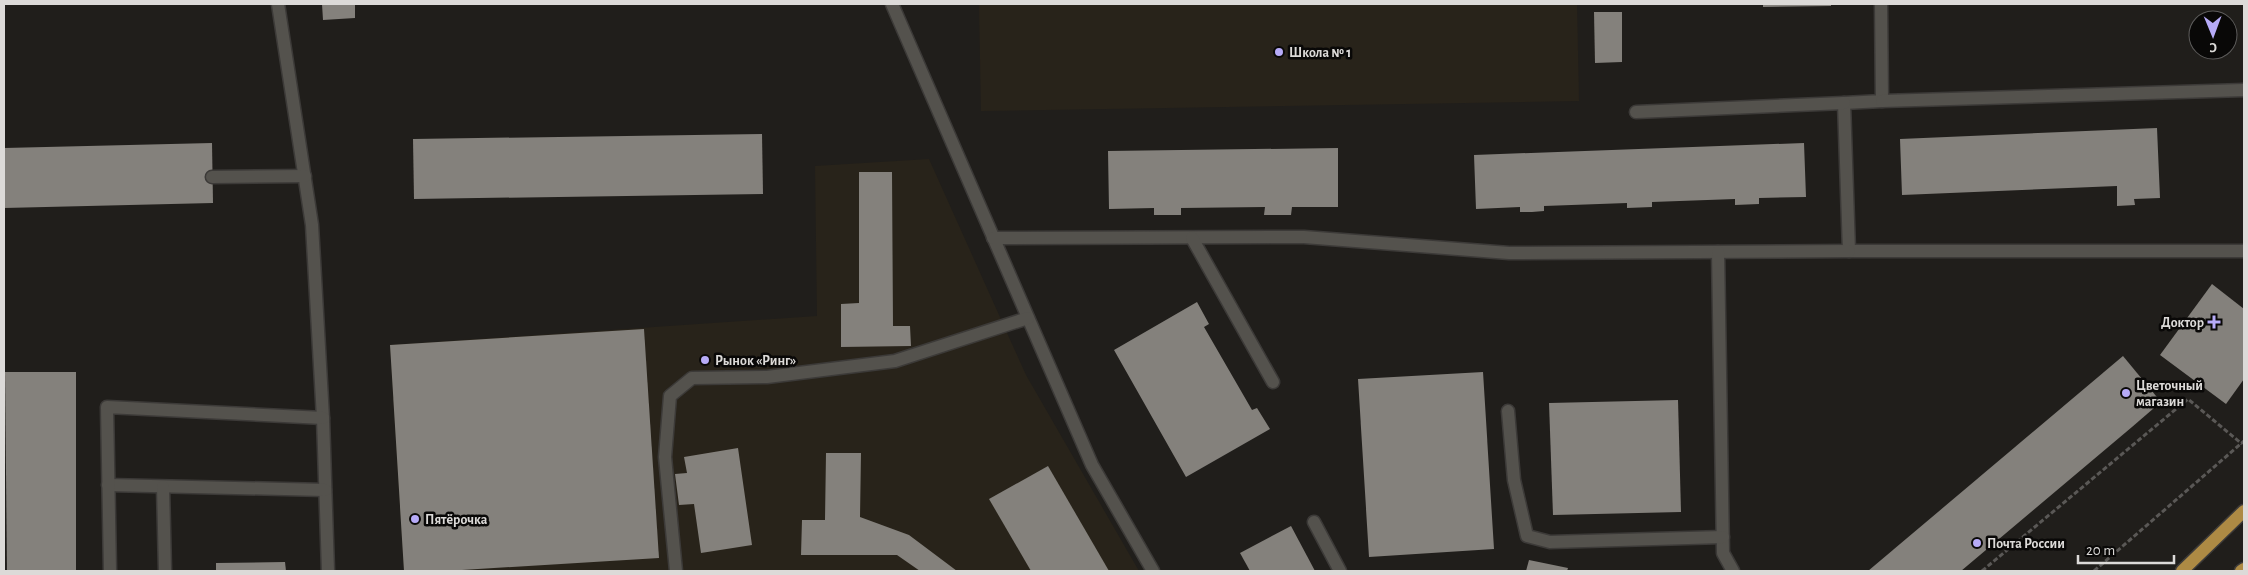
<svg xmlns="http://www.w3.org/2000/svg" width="2248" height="575" font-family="'Alegreya Sans',sans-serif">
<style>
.built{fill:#28231a}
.building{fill:#84817c}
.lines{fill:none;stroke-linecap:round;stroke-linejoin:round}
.minor-casing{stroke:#3c3a38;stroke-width:15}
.major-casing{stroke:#3c3a38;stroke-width:15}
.path{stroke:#5a5856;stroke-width:3;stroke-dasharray:5 2.5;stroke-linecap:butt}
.minor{stroke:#54524d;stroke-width:12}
.major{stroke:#ad8a44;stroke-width:12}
.poi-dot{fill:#b7abf8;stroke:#090807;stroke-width:2}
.labels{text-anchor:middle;stroke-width:5;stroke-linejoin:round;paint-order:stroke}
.poi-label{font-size:14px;font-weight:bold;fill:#dcdad8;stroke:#090807;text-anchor:start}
</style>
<rect width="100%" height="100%" fill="#201e1b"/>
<!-- built -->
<g class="built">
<polygon points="979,4 1577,4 1579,101 981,111"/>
<polygon points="929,159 1026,375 1139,571 404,571 390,345 817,316 815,166"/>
</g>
<!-- building -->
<g class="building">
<polygon points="322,4 355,4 355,18 323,20"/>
<polygon points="1763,4 1831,4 1831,6 1763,7"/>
<polygon points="1594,12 1622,12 1622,62 1595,63"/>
<polygon points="2157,128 2160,198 2134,199 2135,205 2117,206 2117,186 1902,195 1900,139"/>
<polygon points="762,134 763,194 414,199 413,139"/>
<polygon points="212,143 213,203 4,208 4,148"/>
<polygon points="1804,143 1806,197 1759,198 1759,204 1735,205 1735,199 1652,202 1652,207 1627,208 1627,203 1544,206 1544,211 1532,212 1520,212 1520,207 1476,209 1474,155"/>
<polygon points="1338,148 1338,207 1292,207 1291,215 1264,215 1265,207 1181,208 1181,215 1154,215 1154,208 1109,209 1108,151"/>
<polygon points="859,172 892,172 893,326 910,326 911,346 841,347 841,304 859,303"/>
<polygon points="2212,284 2244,309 2244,379 2226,404 2160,355"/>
<polygon points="1197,302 1209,324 1204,327 1252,410 1257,408 1270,429 1186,477 1114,350"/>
<polygon points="644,329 659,558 446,571 404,571 390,345"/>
<polygon points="2123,356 2161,402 2132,427 1961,571 1868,571"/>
<polygon points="5,372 76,372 76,571 7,571"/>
<polygon points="1483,372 1494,549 1369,557 1358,379"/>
<polygon points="1678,400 1681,512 1553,515 1549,403"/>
<polygon points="738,448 752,545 701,553 694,504 679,505 675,474 687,473 684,457"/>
<polygon points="826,453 861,453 860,517 909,535 957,571 920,571 897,555 801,555 802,520 825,520"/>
<polygon points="1048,466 1109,571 1031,571 989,499"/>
<polygon points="1291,526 1315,571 1250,571 1240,553"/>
<polygon points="1529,560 1568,568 1567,571 1526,571"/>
<polygon points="285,562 286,571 216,571 216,563"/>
</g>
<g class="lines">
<!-- minor casing -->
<g class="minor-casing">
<g id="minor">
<polyline points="278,4 312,225 323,418 328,571"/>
<polyline points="892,4 1092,465 1153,571"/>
<polyline points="1881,4 1882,101 1844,103 1849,251 2244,251"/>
<polyline points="1882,101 2244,90"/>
<polyline points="1636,112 1844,103"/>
<polyline points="212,177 305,176"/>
<polyline points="993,238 1304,237 1509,253 1849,251"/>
<polyline points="1192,238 1273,382"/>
<polyline points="1718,252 1723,553 1733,571"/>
<polyline points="1508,411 1514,480 1527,536 1550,542 1723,537"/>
<polyline points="108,485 325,490"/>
<polyline points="163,487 165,571"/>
<polyline points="1314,522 1340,571"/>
<polyline points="110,571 107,407 323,418"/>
<polyline points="676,571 665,457 670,396 692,378 767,377 895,361 1028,318"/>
</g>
</g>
<!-- major casing -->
<g class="major-casing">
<g id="major">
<polyline points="2182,571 2244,511"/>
<polyline points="2241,571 2244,569"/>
</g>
</g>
<!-- path -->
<g class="path">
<polyline points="1982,571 2188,399 2242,444"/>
<polyline points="2094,571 2244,441"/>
</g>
<!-- minor -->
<use href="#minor" class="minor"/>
<!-- major -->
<use href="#major" class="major"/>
</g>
<!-- markers -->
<g class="poi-dot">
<circle cx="1279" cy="52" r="5"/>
<path d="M2211.5 314.5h5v5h5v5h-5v5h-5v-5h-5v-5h5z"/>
<circle cx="705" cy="360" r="5"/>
<circle cx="2126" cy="393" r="5"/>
<circle cx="415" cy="519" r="5"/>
<circle cx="1977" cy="543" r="5"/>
</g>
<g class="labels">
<!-- poi labels -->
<g class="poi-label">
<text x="1289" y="57">Школа № 1</text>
<text x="2204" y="327" text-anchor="end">Доктор</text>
<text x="715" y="365">Рынок «Ринг»</text>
<text x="2136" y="390">Цветочный<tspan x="2136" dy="16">магазин</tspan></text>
<text x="425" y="524">Пятёрочка</text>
<text x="1987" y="548">Почта России</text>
</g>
</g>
<!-- border -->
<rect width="2248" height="575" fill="none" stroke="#dcdad8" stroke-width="10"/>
<!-- north arrow -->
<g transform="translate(2213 35) rotate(179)"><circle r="24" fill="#090807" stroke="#5d5c5b"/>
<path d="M0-4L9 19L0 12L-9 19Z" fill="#b7abf8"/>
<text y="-8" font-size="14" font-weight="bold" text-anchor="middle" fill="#dcdad8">С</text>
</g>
<!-- scale -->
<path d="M2078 555v8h96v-8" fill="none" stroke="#dcdad8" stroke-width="2.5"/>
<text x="2086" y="555" font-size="15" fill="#dcdad8" stroke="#090807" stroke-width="4" paint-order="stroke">20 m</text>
</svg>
